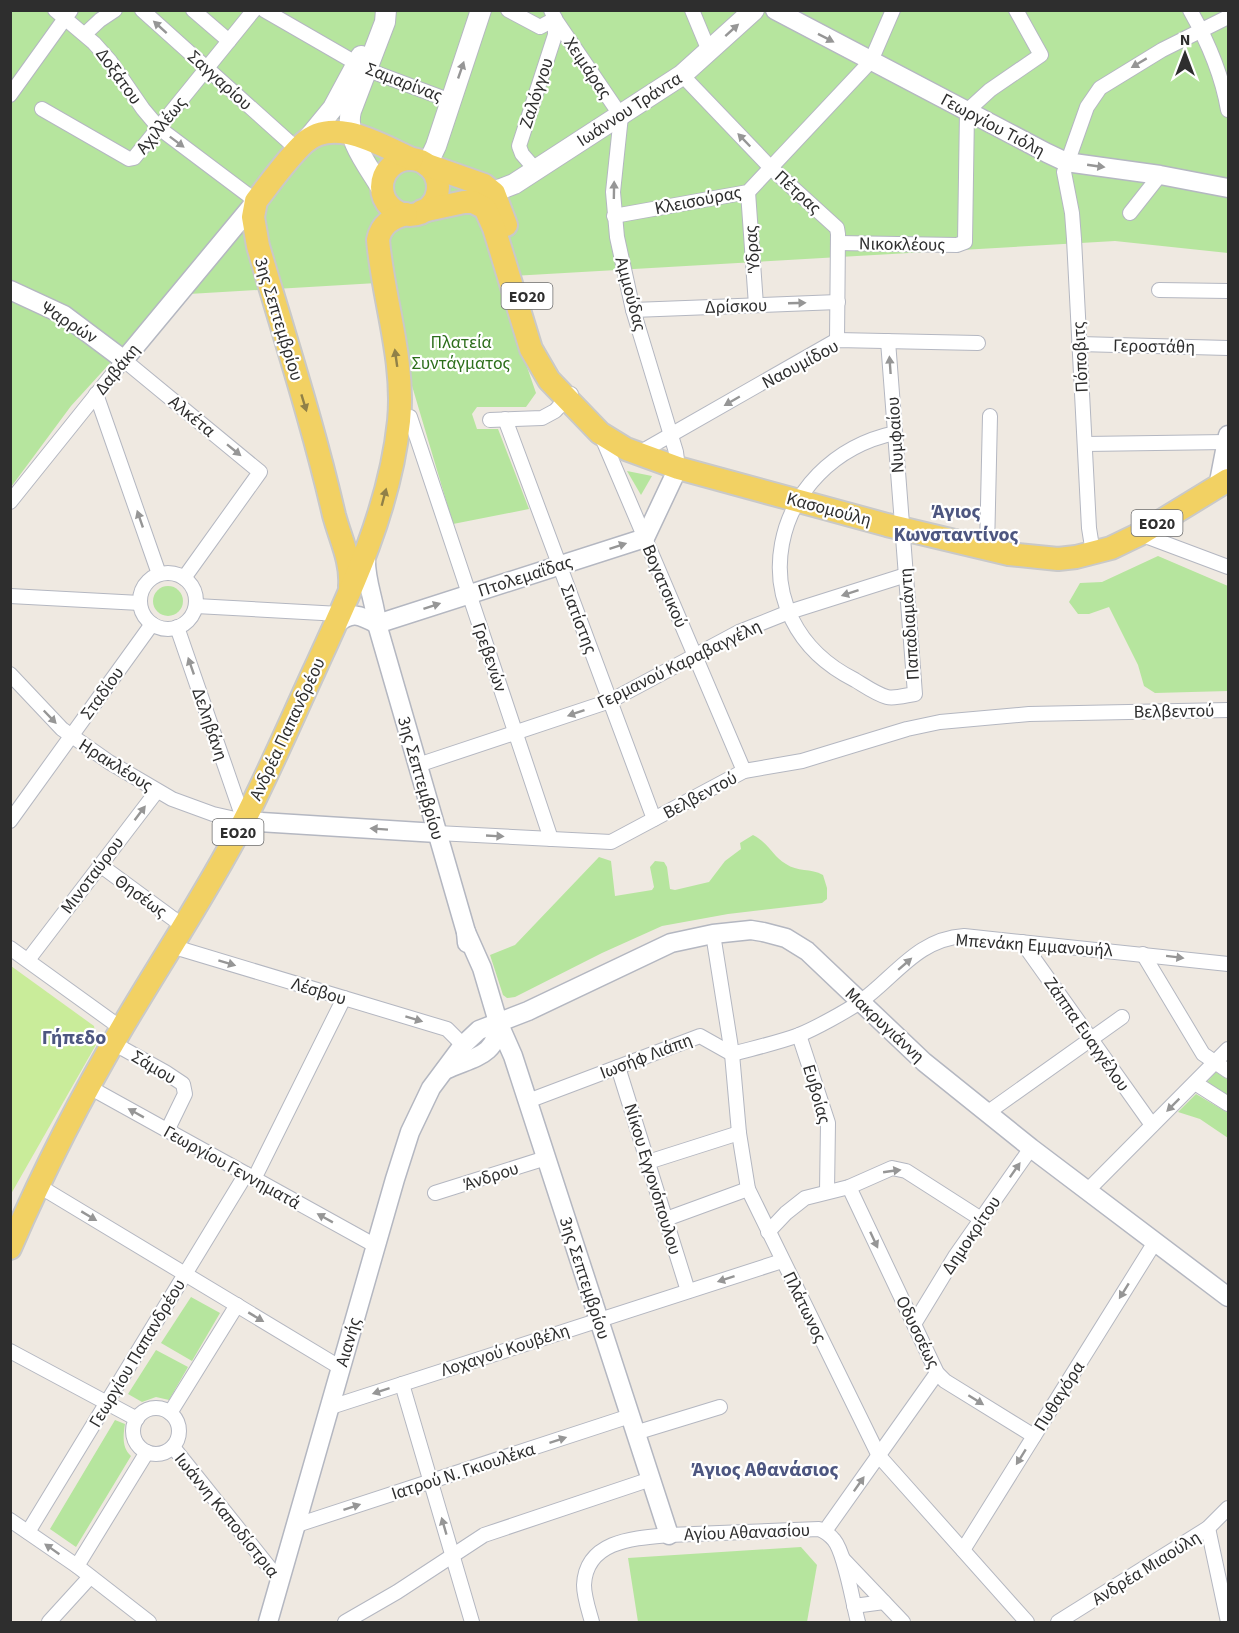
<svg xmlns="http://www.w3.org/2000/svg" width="1239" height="1633" font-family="'Source Sans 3',sans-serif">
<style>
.green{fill:#b6e59e}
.pitch{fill:#c9ec9a}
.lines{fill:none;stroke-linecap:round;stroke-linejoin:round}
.minor-casing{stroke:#b4b7c1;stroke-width:16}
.tertiary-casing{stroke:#b4b7c1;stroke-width:21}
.secondary-casing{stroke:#b4b7c1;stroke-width:22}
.primary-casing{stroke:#c9c9c9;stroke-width:26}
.minor{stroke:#fff;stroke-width:14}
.tertiary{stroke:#fff;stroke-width:18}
.secondary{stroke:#fff;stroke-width:20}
.primary{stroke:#f2d163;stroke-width:22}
.oneway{fill:#969696}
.oneway2{fill:#908048}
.labels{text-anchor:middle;stroke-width:4.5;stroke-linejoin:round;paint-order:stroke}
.shield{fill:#fff;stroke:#6d6d6d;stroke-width:1.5}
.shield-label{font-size:16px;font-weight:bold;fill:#2e2e2e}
.street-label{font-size:18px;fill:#2e2e2e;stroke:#fff}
.park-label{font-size:18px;fill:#2c6e1b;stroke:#fff}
.neighbourhood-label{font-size:20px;font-weight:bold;fill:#4d5680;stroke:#fff}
</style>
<rect width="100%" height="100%" fill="#efe9e1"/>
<!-- green -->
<g class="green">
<polygon points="11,11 1228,11 1228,253 1115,241 496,277 536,393 526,407 477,407 472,414 477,429 498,429 529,509 453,524 407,369 394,282 172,295 71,406 11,487"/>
<polygon points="627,471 652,476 641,495"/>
<polygon points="1158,556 1228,586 1228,691 1155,693 1144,686 1138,665 1109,607 1089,614 1078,614 1069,602 1080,583 1102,582"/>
<circle cx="168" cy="601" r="15"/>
<path d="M753,835C770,844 772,856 786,864C797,872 811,868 823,875L827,888V899L822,903L728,914L662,926L602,953L515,997L507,998L503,995L490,955L515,945L599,857L611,861L615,896L652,890L654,887L650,867L655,861L664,862L667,867L670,889L675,890L709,882L725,861L741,849L740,843Z"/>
<polygon points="1216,1072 1228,1080 1228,1097 1206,1083"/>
<polygon points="1196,1094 1228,1113 1228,1138 1200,1119 1178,1112"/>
<polygon points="191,1297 220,1313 192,1361 161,1343"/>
<polygon points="156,1350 188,1367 169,1400 156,1397 142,1402 128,1394"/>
<path d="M115,1420L125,1424C123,1436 122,1448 131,1456L76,1547L50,1529Z"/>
<polygon points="801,1547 817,1565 807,1622 638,1622 628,1558"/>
</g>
<!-- pitch -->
<polygon class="pitch" points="11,966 94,1026 97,1043 11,1194"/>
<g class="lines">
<!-- minor casing -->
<g class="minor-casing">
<g id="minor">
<polyline points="55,10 94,43 110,61 143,109 159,128 256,201"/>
<polyline points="142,10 298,150"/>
<polyline points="193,10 229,41"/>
<polyline points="264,10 368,70 451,101"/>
<polyline points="508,10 540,27 555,19"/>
<polyline points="551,10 555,19 621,116 613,192 617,237 633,310 676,452 678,468"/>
<polyline points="692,10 709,51"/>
<path d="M1190,10C1208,42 1222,74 1228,110"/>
<polyline points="85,34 100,20 115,10"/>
<polyline points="682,75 771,168 837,228 838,234 837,340"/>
<polyline points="10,95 71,10"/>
<polyline points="42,109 129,159 134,158 254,10"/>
<polyline points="535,169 522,154 519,146 555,35 555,18"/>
<polyline points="748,192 756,305"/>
<polyline points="1130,213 1160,175"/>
<polyline points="614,216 748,192 871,61 893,10"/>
<polyline points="838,243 957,245 965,242 967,111 990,90 1041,55 1016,10"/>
<polyline points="1159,290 1228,291"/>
<polyline points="633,310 838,302"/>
<path d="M888,341L915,694C907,695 895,699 887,697C876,694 865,686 855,680C733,619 769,460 895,433"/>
<polyline points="1079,344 1228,348"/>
<polyline points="96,394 159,574"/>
<polyline points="399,416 410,417 551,839"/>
<polyline points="505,419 654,819"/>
<polyline points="490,420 542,418 555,411 571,394"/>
<polyline points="601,435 744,771"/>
<polyline points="1085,444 1227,442"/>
<polyline points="639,453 837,340 978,343"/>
<polyline points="10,502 124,360 260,472 184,578"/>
<polyline points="1140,534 1228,567"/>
<polyline points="987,549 990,416"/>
<polyline points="1093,553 1089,528 1074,239 1072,213 1064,172 1087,107 1100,88 1162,50 1228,17"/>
<circle cx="168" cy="601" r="28"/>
<polyline points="10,596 140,603"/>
<polyline points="196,606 340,614"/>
<polyline points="177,627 244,821"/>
<polyline points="10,674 62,729 109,762 172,799 213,814 244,821"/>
<polyline points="418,765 610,701 739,632 789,612 906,575"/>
<polyline points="10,821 152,624"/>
<polyline points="437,833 611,842 744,771 802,761 907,729 940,722 1029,714 1228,710"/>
<polyline points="100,865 183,926"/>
<polyline points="713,934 732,1054 739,1133 748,1189 879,1456 1027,1622"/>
<polyline points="1022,942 1152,1125"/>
<polyline points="171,946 447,1029 463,1045"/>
<polyline points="10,948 121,1028"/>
<polyline points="1143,954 1203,1054 1228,1071"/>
<polyline points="28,960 157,791"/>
<polyline points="799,1035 828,1123 827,1191"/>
<polyline points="113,1043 165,1072 183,1084 185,1094 167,1131"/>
<polyline points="618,1067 688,1291"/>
<polyline points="1195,1083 1228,1104"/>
<polyline points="89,1087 376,1246"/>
<path d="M528,1101L700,1036L732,1054C754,1048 777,1043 799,1035C816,1028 845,1012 860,1002C895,977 917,939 964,936L1228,964"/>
<polyline points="987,1113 1122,1017"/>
<polyline points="648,1162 739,1133"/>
<polyline points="254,1179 344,998"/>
<polyline points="39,1186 341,1368"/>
<polyline points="849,1187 937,1373 945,1381 1034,1436"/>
<polyline points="1087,1191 1228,1049"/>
<polyline points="435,1193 546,1158"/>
<polyline points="666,1219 748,1189"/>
<polyline points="768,1232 786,1213 805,1198 849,1187 892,1168 906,1171 981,1219"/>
<polyline points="914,1324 956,1255 1031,1148"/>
<polyline points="10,1351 137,1419"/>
<polyline points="402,1384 472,1622"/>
<polyline points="331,1407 782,1261"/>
<circle cx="156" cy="1431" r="23"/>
<polyline points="170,1413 237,1305"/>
<polyline points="635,1433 720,1407"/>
<polyline points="173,1447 281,1582"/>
<polyline points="10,1520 77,1566 149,1622"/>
<polyline points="297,1525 630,1416"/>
<polyline points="1208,1528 1228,1622"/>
<polyline points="825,1531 937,1373"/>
<polyline points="28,1532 246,1174"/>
<polyline points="963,1550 1155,1242"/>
<polyline points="843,1559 903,1622"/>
<polyline points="77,1566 147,1452"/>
<polyline points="854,1606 884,1602"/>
<polyline points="49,1622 90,1577"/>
<polyline points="345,1622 397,1592 484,1535 651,1479"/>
<path d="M592,1622C589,1611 584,1597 584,1585C586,1540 635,1538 669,1535L819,1529C824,1531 830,1535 834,1540C845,1553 853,1604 858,1622"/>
<polyline points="1058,1622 1208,1528 1228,1508"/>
</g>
</g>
<!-- tertiary casing -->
<g class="tertiary-casing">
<g id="tertiary">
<polyline points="775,10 1047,153 1066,162 1160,175 1228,188"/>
<polyline points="10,290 64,315 124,360 256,201"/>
<polyline points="1218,487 1228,435"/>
<path d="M366,555C364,578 375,601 377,624L466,932L467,943"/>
<path d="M335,625C352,611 358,614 377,624L645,538L678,468"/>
<polyline points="244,821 437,833"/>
<polyline points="466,932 482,968 498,1022 513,1056 669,1535"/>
<path d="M445,1070C472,1057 498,1057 498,1022"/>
<polyline points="268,1622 395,1179 410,1132 431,1088 463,1045 479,1030 528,1011 671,943 713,934 751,930 763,932 786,938 807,951 924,1062 1031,1148 1228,1297"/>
</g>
</g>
<!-- secondary casing -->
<g class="secondary-casing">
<g id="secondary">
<polyline points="305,142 333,108 361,56"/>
<polyline points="427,165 436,146 481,10"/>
<path d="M383,191C370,168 344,138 351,111L385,22L386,10"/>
<polyline points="480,197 514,184 682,75 754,10"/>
</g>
</g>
<!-- primary casing -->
<g class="primary-casing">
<g id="primary">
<circle cx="410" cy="187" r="28"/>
<polyline points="427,165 484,185 494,193 506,225"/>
<polyline points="422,211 464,202 473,202 485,208 494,228 531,349 549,380 600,433 626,449 678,468 887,525 1009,554 1058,559 1076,557 1111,548 1140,534 1228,480"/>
<path d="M350,586C352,561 340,538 334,515C313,424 284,335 258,246L253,217L256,201C271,182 286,160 304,143C334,115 382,146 412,159"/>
<path d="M10,1248C43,1172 81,1097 123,1026C163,958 208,891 244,821C269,772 291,721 314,671C351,591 390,509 399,421C405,360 383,299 378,240C381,224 392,218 406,214"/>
</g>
</g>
<!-- minor -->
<use href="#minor" class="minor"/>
<!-- tertiary -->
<use href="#tertiary" class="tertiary"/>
<!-- secondary -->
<use href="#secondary" class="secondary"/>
<!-- primary -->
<use href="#primary" class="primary"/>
</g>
<!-- one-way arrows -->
<defs><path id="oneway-solid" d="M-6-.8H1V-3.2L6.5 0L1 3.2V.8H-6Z" transform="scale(1.5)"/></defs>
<g class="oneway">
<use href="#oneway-solid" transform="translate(160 27) rotate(-138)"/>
<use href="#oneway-solid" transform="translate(732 30) rotate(-42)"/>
<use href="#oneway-solid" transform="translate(826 38) rotate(27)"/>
<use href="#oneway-solid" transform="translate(1139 63) rotate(149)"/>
<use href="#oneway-solid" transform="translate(461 70) rotate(-71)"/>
<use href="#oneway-solid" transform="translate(744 140) rotate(-134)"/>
<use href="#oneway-solid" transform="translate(177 142) rotate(37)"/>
<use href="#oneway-solid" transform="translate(1096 166) rotate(8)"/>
<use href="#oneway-solid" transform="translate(614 190) rotate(-89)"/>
<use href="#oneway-solid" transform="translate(797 303) rotate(-2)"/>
<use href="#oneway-solid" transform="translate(890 365) rotate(-94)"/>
<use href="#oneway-solid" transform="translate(732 401) rotate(150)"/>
<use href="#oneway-solid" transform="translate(234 450) rotate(39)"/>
<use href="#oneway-solid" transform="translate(140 519) rotate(-109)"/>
<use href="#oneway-solid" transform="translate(618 546) rotate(-18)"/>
<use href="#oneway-solid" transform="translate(850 593) rotate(162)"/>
<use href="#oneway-solid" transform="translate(432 606) rotate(-18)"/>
<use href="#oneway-solid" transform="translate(191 666) rotate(-109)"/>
<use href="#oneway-solid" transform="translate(576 713) rotate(161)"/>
<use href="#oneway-solid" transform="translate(50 717) rotate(46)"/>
<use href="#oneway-solid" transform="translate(140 813) rotate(-53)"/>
<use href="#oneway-solid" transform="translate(379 829) rotate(-176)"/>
<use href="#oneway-solid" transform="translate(495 836) rotate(3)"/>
<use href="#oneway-solid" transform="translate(1175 957) rotate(7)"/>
<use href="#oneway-solid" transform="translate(227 963) rotate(17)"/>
<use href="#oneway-solid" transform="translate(905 964) rotate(-41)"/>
<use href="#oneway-solid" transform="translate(414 1019) rotate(17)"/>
<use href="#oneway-solid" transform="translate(1173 1105) rotate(135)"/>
<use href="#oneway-solid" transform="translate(136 1113) rotate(-151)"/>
<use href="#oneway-solid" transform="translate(1015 1170) rotate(-55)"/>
<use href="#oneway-solid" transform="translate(892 1171) rotate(-8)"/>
<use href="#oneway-solid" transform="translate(89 1216) rotate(31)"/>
<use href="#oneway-solid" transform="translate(325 1218) rotate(-151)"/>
<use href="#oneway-solid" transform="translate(874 1240) rotate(65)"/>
<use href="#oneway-solid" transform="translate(726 1279) rotate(162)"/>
<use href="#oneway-solid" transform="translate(1124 1291) rotate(122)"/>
<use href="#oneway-solid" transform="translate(256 1317) rotate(31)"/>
<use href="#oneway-solid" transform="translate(381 1391) rotate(162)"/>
<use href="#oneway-solid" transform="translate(976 1400) rotate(32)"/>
<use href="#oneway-solid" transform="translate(558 1440) rotate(-18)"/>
<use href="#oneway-solid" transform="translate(1021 1457) rotate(122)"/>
<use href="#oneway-solid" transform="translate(859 1484) rotate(-55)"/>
<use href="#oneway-solid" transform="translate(352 1507) rotate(-18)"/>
<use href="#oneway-solid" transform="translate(444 1526) rotate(-106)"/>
<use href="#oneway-solid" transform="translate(52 1549) rotate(-145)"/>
</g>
<g class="oneway2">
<use href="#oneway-solid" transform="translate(396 358) rotate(-98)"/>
<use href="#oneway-solid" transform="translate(304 403) rotate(73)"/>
<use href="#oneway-solid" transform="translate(384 497) rotate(-75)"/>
</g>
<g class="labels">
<!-- shield labels -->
<g class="shield">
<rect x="501.5" y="283" width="51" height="26" rx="4.5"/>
<rect x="1131.5" y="510" width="51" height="26" rx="4.5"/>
<rect x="212.5" y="819" width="51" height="26" rx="4.5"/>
</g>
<g class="shield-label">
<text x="527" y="302">ΕΟ20</text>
<text x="1157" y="529">ΕΟ20</text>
<text x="238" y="838">ΕΟ20</text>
</g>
<!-- street labels -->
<g class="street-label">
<text transform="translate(588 68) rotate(56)" y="6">Χειμάρας</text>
<text transform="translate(119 76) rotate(54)" y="6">Δοξάτου</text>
<text transform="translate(220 80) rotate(42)" y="6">Σαγγαρίου</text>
<text transform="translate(404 82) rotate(21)" y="6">Σαμαρίνας</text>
<text transform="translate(536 93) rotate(-72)" y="6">Ζαλόγγου</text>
<text transform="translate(629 109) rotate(-33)" y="6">Ιωάννου Τράντα</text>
<text transform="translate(161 125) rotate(-51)" y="6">Αχιλλέως</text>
<text transform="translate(993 125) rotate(28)" y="6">Γεωργίου Τιόλη</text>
<text transform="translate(798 192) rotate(42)" y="6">Πέτρας</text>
<text transform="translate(698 200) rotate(-11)" y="6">Κλεισούρας</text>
<text transform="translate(902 244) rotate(1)" y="6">Νικοκλέους</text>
<text transform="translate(752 249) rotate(-94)" y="6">Ύδρας</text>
<text transform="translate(631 294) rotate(75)" y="6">Αμμούδας</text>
<text transform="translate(736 306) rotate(-2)" y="6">Δρίσκου</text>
<text transform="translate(279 319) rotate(73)" y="6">3ης Σεπτεμβρίου</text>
<text transform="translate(69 322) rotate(32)" y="6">Ψαρρών</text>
<text transform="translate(1154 346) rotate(1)" y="6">Γεροστάθη</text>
<text transform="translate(1080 357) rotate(-93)" y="6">Πόποβιτς</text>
<text transform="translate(800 364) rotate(-28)" y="6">Ναουμίδου</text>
<text transform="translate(117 369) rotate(-51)" y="6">Δαβάκη</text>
<text transform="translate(192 416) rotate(39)" y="6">Αλκέτα</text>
<text transform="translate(895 435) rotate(-94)" y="6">Νυμφαίου</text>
<text transform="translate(829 509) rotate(15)" y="6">Κασομούλη</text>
<text transform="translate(525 576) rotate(-18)" y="6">Πτολεμαΐδας</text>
<text transform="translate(665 586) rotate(67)" y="6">Βογατσικού</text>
<text transform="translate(579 619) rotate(69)" y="6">Σιατίστης</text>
<text transform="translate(909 624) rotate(-94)" y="6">Παπαδιαμάντη</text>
<text transform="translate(490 657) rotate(71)" y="6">Γρεβενών</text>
<text transform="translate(679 664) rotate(-26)" y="6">Γερμανού Καραβαγγέλη</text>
<text transform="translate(102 693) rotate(-54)" y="6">Σταδίου</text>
<text transform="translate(1174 711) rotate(-1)" y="6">Βελβεντού</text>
<text transform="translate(210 724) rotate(71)" y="6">Δεληβάνη</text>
<text transform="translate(287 729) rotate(-65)" y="6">Ανδρέα Παπανδρέου</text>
<text transform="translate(116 765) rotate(32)" y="6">Ηρακλέους</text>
<text transform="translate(421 778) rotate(74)" y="6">3ης Σεπτεμβρίου</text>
<text transform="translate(700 795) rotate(-28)" y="6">Βελβεντού</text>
<text transform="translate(92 875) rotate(-53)" y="6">Μινοταύρου</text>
<text transform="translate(141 896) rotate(36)" y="6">Θησέως</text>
<text transform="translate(1034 945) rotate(4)" y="6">Μπενάκη Εμμανουήλ</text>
<text transform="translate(319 991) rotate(17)" y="6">Λέσβου</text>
<text transform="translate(885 1025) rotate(43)" y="6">Μακρυγιάννη</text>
<text transform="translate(1087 1034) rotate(55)" y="6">Ζάππα Ευαγγέλου</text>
<text transform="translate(646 1056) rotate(-21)" y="6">Ιωσήφ Λιάπη</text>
<text transform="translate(154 1067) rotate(31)" y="6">Σάμου</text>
<text transform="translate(817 1094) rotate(74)" y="6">Ευβoίας</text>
<text transform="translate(232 1167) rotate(29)" y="6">Γεωργίου Γεννηματά</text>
<text transform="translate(491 1176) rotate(-18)" y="6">Άνδρου</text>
<text transform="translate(653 1179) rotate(73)" y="6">Νίκου Εγγονόπουλου</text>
<text transform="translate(971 1235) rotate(-56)" y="6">Δημοκρίτου</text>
<text transform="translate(585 1278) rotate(72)" y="6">3ης Σεπτεμβρίου</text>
<text transform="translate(805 1307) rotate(64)" y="6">Πλάτωνος</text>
<text transform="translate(918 1332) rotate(64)" y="6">Οδυσσέως</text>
<text transform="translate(348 1342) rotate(-74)" y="6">Αιανής</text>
<text transform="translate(505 1350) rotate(-18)" y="6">Λοχαγού Κουβέλη</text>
<text transform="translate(137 1353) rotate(-59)" y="6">Γεωργίου Παπανδρέου</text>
<text transform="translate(1059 1396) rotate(-58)" y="6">Πυθαγόρα</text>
<text transform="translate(463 1471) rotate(-18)" y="6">Ιατρού N. Γκιουλέκα</text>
<text transform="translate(227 1515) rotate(51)" y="6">Ιωάννη Καποδίστρια</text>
<text transform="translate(747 1532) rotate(-2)" y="6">Αγίου Αθανασίου</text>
<text transform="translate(1146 1568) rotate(-32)" y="6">Ανδρέα Μιαούλη</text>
</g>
<!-- park labels -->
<g class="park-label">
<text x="461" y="348">Πλατεία<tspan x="461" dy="21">Συντάγματος</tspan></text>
</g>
<!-- neighbourhood labels -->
<g class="neighbourhood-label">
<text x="956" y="518">Άγιος<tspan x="956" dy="23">Κωνσταντίνος</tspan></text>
<text x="74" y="1044">Γήπεδο</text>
<text x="765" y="1476">Άγιος Αθανάσιος</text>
</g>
</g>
<!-- border -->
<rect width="1239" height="1633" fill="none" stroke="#2e2e2e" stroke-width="24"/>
<!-- north arrow -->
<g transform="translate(1185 54)" stroke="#ffffff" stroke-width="4.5" paint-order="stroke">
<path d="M0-4.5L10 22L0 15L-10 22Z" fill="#2e2e2e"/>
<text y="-9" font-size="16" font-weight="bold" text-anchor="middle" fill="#2e2e2e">N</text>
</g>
</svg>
